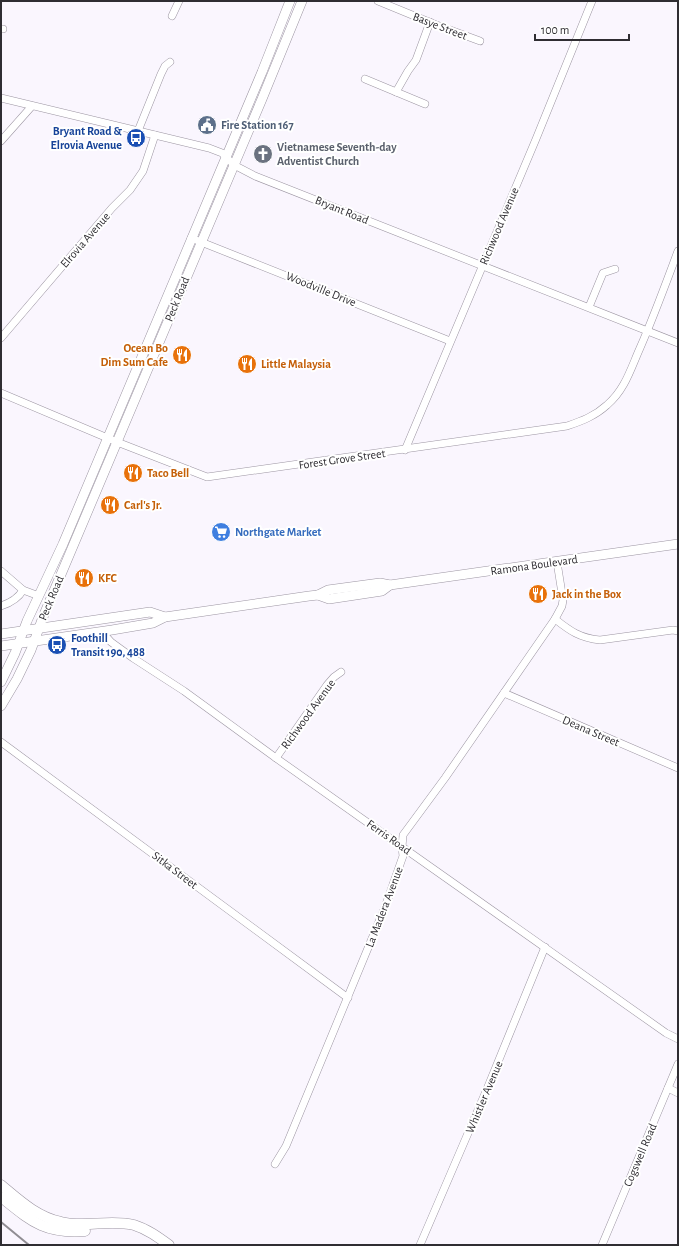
<svg xmlns="http://www.w3.org/2000/svg" width="679" height="1246" font-family="'Alegreya Sans',sans-serif">
<style>
.lines{fill:none;stroke-linecap:round;stroke-linejoin:round}
.minor-casing{stroke:#9c95a2;stroke-width:8}
.major-casing{stroke:#9c95a2;stroke-width:10}
.highway-casing{stroke:#9c95a2;stroke-width:11}
.minor{stroke:#fff;stroke-width:7}
.major{stroke:#fff;stroke-width:9}
.highway{stroke:#fff;stroke-width:10}
.rail{stroke:#908d93;stroke-width:2}
.labels{text-anchor:middle;stroke-width:4;stroke-linejoin:round;paint-order:stroke}
.street-label{font-size:12px;fill:#2f2d32;stroke:#fff}
.service-label{font-size:12px;font-weight:bold;fill:#4e5e75;stroke:#fff;text-anchor:start}
.transit-label{font-size:12px;font-weight:bold;fill:#164399;stroke:#fff;text-anchor:end}
.worship-label{font-size:12px;font-weight:bold;fill:#5b616d;stroke:#fff;text-anchor:start}
.food-label{font-size:12px;font-weight:bold;fill:#c56008;stroke:#fff;text-anchor:start}
.shop-label{font-size:12px;font-weight:bold;fill:#366cbe;stroke:#fff;text-anchor:start}
</style>
<rect width="100%" height="100%" fill="#faf6fe"/>
<g class="lines">
<!-- minor casing -->
<g class="minor-casing">
<g id="minor">
<polyline points="378,1 434,24 480,41"/>
<polyline points="172,16 179,1"/>
<polyline points="1,29 3,29"/>
<polyline points="365,79 425,104"/>
<polyline points="396,92 408,71 416,60 430,22"/>
<polyline points="1,98 209,148 222,153 234,165 255,176 678,343"/>
<polyline points="138,131 161,74 165,66 170,62"/>
<polyline points="1,141 32,106"/>
<polyline points="191,238 450,341"/>
<polyline points="589,307 603,273 615,269"/>
<polyline points="1,338 112,208 130,190 143,171 155,135"/>
<path d="M1,393L117,442L207,477L567,426C582,421 595,416 607,405C625,390 631,368 640,348C654,316 666,283 678,251"/>
<polyline points="405,450 536,139 592,1"/>
<polyline points="1,571 23,590 39,596"/>
<path d="M1,606C10,603 18,599 23,590"/>
<path d="M555,619C570,631 580,638 600,640L673,630L678,631"/>
<polyline points="102,632 111,642 133,658 184,691 276,758 666,1033 678,1039"/>
<polyline points="504,693 678,768"/>
<polyline points="1,742 348,998"/>
<polyline points="276,758 327,685 334,677 341,672"/>
<polyline points="668,1088 678,1093"/>
<polyline points="275,1164 286,1146 385,907 403,856 402,847 403,835 445,778 555,619 562,606 563,600 557,562"/>
<polyline points="420,1245 487,1089 545,947"/>
<polyline points="602,1245 678,1064"/>
</g>
</g>
<!-- major casing -->
<g class="major-casing">
<g id="major">
<polyline points="318,595 328,590 380,583 390,585 678,544"/>
<polyline points="1,634 150,612 165,617"/>
<polyline points="1,646 112,630 153,623 165,617 309,596 318,595 329,599 382,591 390,585"/>
<polyline points="1,682 15,653 27,621 63,544 262,72 290,1"/>
<polyline points="1,706 17,679 31,650 43,617 262,99 302,1"/>
</g>
</g>
<!-- highway casing -->
<g class="highway-casing">
<g id="highway">
<path d="M1,1185C19,1200 37,1217 61,1222C85,1228 110,1219 134,1225C147,1229 158,1237 169,1245"/>
<path d="M1,1197C31,1221 44,1234 85,1231"/>
</g>
</g>
<!-- minor -->
<use href="#minor" class="minor"/>
<!-- major -->
<use href="#major" class="major"/>
<!-- highway -->
<use href="#highway" class="highway"/>
<!-- rail -->
<polyline class="rail" points="1,1222 29,1245"/>
</g>
<!-- icons -->
<defs>
<g id="civic-disc" transform="scale(1)"><circle r="9.5" fill="#5c6f8a" stroke="#fff"/><path d="M-.6-6.5H3V-4.5H.6V-3L4-1V1h2V6H-6V1h2V-1L-.6-3ZM-1.2 2.5V6h2.4V2.5Z" fill="#fff"/></g>
<g id="bus-disc" transform="scale(1)"><circle r="9.5" fill="#1a4fb4" stroke="#fff"/><path d="M-5-6H5V4H4V6H2V4H-2V6H-4V4H-5ZM-3.5-4V0h7V-4ZM-3.5 1.2v1.5H-2V1.2ZM2 1.2v1.5H3.5V1.2Z" fill="#fff"/></g>
<g id="church-disc" transform="scale(1)"><circle r="9.5" fill="#6b7280" stroke="#fff"/><path d="M-1.2-6h2.4v3.5h3.3v2.4h-3.3V6h-2.4V-.1h-3.3v-2.4h3.3Z" fill="#fff"/></g>
<g id="restaurant-disc" transform="scale(1)"><circle r="9.5" fill="#e8710a" stroke="#fff"/><path d="M-5-6h1v4h1v-4h1v4h1v-4h1v5L-1.5 .5V6h-2V.5L-5-1ZM5-6V6H3V1.5H1.5Q1.5-4 5-6Z" fill="#fff"/></g>
<g id="supermarket-disc" transform="scale(1)"><circle r="9.5" fill="#3f7fe0" stroke="#fff"/><path d="M-6-5.5h2.5l.6 2H6L4.5 2H-2.5L-4.4-4H-6ZM-1.5 3.2a1.3 1.3 0 1 0 .1 0ZM3 3.2a1.3 1.3 0 1 0 .1 0Z" fill="#fff"/></g>
</defs>
<g fill-rule="evenodd">
<use href="#civic-disc" x="207" y="125"/>
<use href="#bus-disc" x="136" y="138"/>
<use href="#church-disc" x="263" y="154"/>
<use href="#restaurant-disc" x="182" y="355"/>
<use href="#restaurant-disc" x="247" y="364"/>
<use href="#restaurant-disc" x="133" y="473"/>
<use href="#restaurant-disc" x="110" y="505"/>
<use href="#supermarket-disc" x="221" y="532"/>
<use href="#restaurant-disc" x="84" y="578"/>
<use href="#restaurant-disc" x="538" y="594"/>
<use href="#bus-disc" x="57" y="645"/>
</g>
<g class="labels">
<!-- street labels -->
<g class="street-label">
<text transform="translate(440 26) rotate(21)" y="4">Basye Street</text>
<text transform="translate(342 210) rotate(22)" y="4">Bryant Road</text>
<text transform="translate(499 226) rotate(-67)" y="4">Richwood Avenue</text>
<text transform="translate(85 240) rotate(-49)" y="4">Elrovia Avenue</text>
<text transform="translate(321 289) rotate(22)" y="4">Woodville Drive</text>
<text transform="translate(177 299) rotate(-68)" y="4">Peck Road</text>
<text transform="translate(342 459) rotate(-8)" y="4">Forest Grove Street</text>
<text transform="translate(534 565) rotate(-8)" y="4">Ramona Boulevard</text>
<text transform="translate(51 598) rotate(-67)" y="4">Peck Road</text>
<text transform="translate(308 714) rotate(-54)" y="4">Richwood Avenue</text>
<text transform="translate(591 731) rotate(23)" y="4">Deana Street</text>
<text transform="translate(389 837) rotate(35)" y="4">Ferris Road</text>
<text transform="translate(175 870) rotate(37)" y="4">Sitka Street</text>
<text transform="translate(384 907) rotate(-69)" y="4">La Madera Avenue</text>
<text transform="translate(484 1097) rotate(-67)" y="4">Whistler Avenue</text>
<text transform="translate(640 1155) rotate(-67)" y="4">Cogswell Road</text>
</g>
<!-- service labels -->
<g class="service-label">
<text x="221" y="129">Fire Station 167</text>
</g>
<!-- transit labels -->
<g class="transit-label">
<text x="122" y="135">Bryant Road &amp;<tspan x="122" dy="14">Elrovia Avenue</tspan></text>
<text x="71" y="642" text-anchor="start">Foothill<tspan x="71" dy="14">Transit 190, 488</tspan></text>
</g>
<!-- worship labels -->
<g class="worship-label">
<text x="277" y="151">Vietnamese Seventh-day<tspan x="277" dy="14">Adventist Church</tspan></text>
</g>
<!-- food labels -->
<g class="food-label">
<text x="168" y="352" text-anchor="end">Ocean Bo<tspan x="168" dy="14">Dim Sum Cafe</tspan></text>
<text x="261" y="368">Little Malaysia</text>
<text x="147" y="477">Taco Bell</text>
<text x="124" y="509">Carl's Jr.</text>
<text x="98" y="582">KFC</text>
<text x="552" y="598">Jack in the Box</text>
</g>
<!-- shop labels -->
<g class="shop-label">
<text x="235" y="536">Northgate Market</text>
</g>
</g>
<!-- border -->
<rect width="679" height="1246" fill="none" stroke="#2f2d32" stroke-width="4"/>
<!-- scale -->
<path d="M535 34v6h94v-6" fill="none" stroke="#2f2d32" stroke-width="2"/>
<text x="541" y="34" font-size="12" fill="#2f2d32" stroke="#ffffff" stroke-width="3" paint-order="stroke">100 m</text>
</svg>
